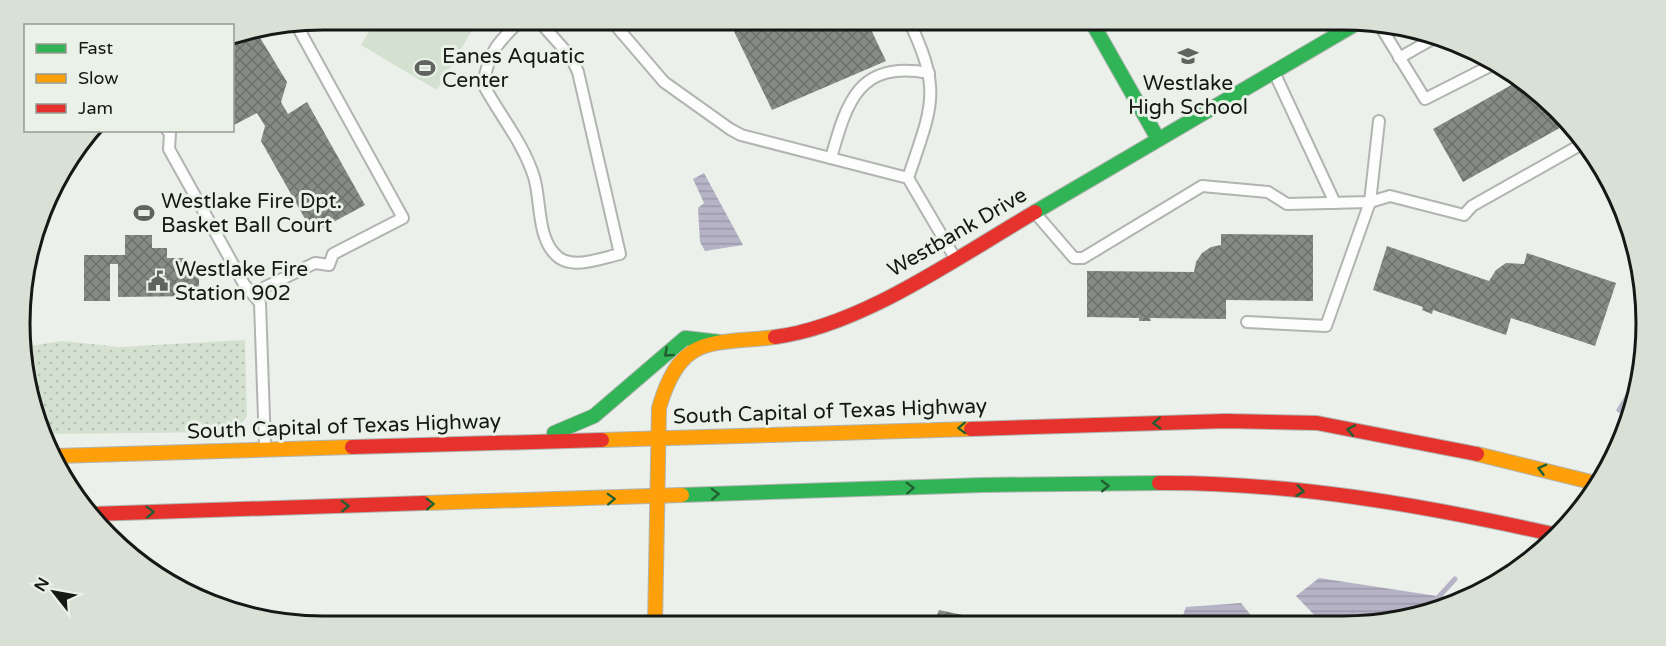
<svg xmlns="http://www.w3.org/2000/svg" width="1666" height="646" font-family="'Varela Round',sans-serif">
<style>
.grass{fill:url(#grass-dots)}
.pitch{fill:#d4e1d1}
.water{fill:url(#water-rules)}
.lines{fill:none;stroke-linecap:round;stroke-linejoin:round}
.stream{stroke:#b7b3c6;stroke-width:5}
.building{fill:url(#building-cross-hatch)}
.lane-casing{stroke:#b1b4b0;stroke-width:14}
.fast-casing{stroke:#b1b4b0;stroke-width:16}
.slow-casing{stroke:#b1b4b0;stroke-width:16}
.jam-casing{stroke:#b1b4b0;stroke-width:16}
.lane{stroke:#fcfdfc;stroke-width:10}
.fast{stroke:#30b455;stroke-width:14}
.slow{stroke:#ff9f0a;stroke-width:14}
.jam{stroke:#e5322d;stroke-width:14}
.oneway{stroke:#215e31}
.labels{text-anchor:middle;stroke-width:6;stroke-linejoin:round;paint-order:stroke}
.poi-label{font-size:21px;fill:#151814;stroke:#eaf2e8;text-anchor:start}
.street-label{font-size:21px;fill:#151814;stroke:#eaf2e8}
.rim{fill:none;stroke:#151814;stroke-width:3}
</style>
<defs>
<pattern id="grass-dots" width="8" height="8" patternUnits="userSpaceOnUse" patternTransform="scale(1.5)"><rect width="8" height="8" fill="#d4e1d1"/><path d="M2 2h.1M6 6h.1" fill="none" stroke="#b5c0b3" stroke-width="1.8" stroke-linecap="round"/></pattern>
<pattern id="water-rules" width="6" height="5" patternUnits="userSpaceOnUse" patternTransform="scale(1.5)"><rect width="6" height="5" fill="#b7b3c6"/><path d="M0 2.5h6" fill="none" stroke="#9c99a9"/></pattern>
<pattern id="building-cross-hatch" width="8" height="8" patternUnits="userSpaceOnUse" patternTransform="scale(1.5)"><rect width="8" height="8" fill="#868c85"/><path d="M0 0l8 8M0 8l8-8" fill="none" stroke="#6c716c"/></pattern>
</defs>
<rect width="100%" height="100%" fill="#ebf0ea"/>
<!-- grass -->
<polygon class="grass" points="245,340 247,417 233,432 47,434 25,383 24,347 62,341 120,347"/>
<!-- pitch -->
<polygon class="pitch" points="376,20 376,19 478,20 437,90 361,45"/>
<!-- water -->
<g class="water">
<polygon points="704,173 743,245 705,251 700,242 698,208 704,203 693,179"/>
<polygon points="1319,578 1463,600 1383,624 1323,624 1296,596"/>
<polygon points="1241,603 1258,624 1180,624 1186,607"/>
</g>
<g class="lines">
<!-- stream -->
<g class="stream">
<polyline points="1619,410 1637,381"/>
<polyline points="1435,601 1455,579"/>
</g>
</g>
<!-- building -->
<g class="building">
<polygon points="728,19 866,19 886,61 772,110"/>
<polygon points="256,31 287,82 281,102 288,114 307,102 365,205 313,233 261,141 265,126 257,113 232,126 232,34"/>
<polygon points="1522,79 1528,82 1565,125 1463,182 1433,129"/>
<polygon points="1221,234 1313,235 1313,301 1226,300 1226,319 1150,318 1151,321 1139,321 1139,318 1087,317 1087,271 1194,272 1196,262 1202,253 1211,247 1221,245"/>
<polygon points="125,235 152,235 152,248 167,248 167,258 184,258 184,267 199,267 199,296 118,297 118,264 110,264 110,301 84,301 84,255 125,255"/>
<polygon points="1387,246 1489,281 1496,270 1506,263 1524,264 1527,253 1616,283 1595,346 1511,318 1506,335 1433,310 1432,314 1422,310 1423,307 1373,290"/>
<polygon points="939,610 963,615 961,625 933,625"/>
</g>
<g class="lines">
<!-- lane casing -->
<g class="lane-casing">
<g id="lane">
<path d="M522,19C497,43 490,50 483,84C500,116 523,142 534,177C541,200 537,234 554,253C569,272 601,258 620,254L578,72L571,57L537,19"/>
<polyline points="610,19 664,82 730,129 741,135 908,178"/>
<path d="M908,19C943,91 932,106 908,178L955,258"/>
<polyline points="1379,24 1425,99 1492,65"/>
<polyline points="1399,58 1436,37"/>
<polyline points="1274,72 1335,203"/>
<polyline points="167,130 170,133 169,149 244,284 260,303 265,446"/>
<path d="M831,158C847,101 859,60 929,73"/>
<polyline points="1036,214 1074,258 1083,258 1202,186 1268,192 1287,204 1370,202 1390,196 1464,215 1472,206 1582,144"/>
<polyline points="253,293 315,263 329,265 333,254 403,218 296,24"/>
<polyline points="1247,322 1326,326 1370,202 1379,121"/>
</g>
</g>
<!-- fast casing -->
<g class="fast-casing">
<g id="fast">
<polyline points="1090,19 1158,139"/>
<polyline points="1035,212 1359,22"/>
<polyline points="554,433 594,416 685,338 720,342"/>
<polyline points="682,495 983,485 1159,483"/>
</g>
</g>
<!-- slow casing -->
<g class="slow-casing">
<g id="slow">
<polyline points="602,440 971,429"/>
<polyline points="1477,454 1599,484"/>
<polyline points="56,456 352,447"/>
<polyline points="424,503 682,495"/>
<path d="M655,626L659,408C681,333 710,345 775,337"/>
</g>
</g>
<!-- jam casing -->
<g class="jam-casing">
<g id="jam">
<path d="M775,337C862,326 959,256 1035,212"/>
<polyline points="971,429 1226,421 1317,423 1477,454"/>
<polyline points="352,447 602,440"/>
<path d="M1159,483C1293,482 1427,506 1557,535"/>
<polyline points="92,514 424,503"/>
</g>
</g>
<!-- lane -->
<use href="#lane" class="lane"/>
<!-- fast -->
<use href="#fast" class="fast"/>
<!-- slow -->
<use href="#slow" class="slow"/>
<!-- jam -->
<use href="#jam" class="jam"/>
</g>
<!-- one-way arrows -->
<defs><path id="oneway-chevron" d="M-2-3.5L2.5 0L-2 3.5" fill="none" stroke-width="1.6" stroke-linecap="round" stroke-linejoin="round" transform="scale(1.5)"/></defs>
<g class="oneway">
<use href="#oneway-chevron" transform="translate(668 353) rotate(139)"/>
<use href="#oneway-chevron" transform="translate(1157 423) rotate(178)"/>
<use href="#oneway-chevron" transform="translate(962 428) rotate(178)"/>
<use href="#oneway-chevron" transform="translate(1351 430) rotate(-169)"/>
<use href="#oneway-chevron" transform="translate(1542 469) rotate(-165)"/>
<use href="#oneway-chevron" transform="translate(1105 486) rotate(-1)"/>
<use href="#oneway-chevron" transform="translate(910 488) rotate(-2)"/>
<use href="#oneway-chevron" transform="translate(1300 491) rotate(7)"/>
<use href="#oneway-chevron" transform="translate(715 494) rotate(-2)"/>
<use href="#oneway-chevron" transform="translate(611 499) rotate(-2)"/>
<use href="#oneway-chevron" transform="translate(430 504) rotate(-2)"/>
<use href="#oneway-chevron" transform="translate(345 506) rotate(-2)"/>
<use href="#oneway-chevron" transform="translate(150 512) rotate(-2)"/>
</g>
<!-- icons -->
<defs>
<g id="school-bare" transform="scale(1.62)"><path d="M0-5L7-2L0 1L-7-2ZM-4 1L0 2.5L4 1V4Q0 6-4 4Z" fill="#60645f" stroke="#eaf2e8" stroke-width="2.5" paint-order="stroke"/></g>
<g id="stadium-bare" transform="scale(1.62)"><path d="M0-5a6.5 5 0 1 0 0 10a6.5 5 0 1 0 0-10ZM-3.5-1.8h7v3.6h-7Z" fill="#60645f" stroke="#eaf2e8" stroke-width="2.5" paint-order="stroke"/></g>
<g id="civic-bare" transform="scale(1.62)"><path d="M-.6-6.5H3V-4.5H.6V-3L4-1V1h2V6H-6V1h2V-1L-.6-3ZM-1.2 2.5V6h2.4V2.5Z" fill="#60645f" stroke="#eaf2e8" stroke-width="2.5" paint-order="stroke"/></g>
</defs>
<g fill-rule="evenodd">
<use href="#school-bare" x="1188" y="56"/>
<use href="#stadium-bare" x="425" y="68"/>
<use href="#stadium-bare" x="144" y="213"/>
<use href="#civic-bare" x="158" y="281"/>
</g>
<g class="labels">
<!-- poi labels -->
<g class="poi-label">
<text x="442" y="63">Eanes Aquatic<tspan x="442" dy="24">Center</tspan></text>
<text x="1188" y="90" text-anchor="middle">Westlake<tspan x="1188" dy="24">High School</tspan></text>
<text x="161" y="208">Westlake Fire Dpt.<tspan x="161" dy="24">Basket Ball Court</tspan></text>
<text x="175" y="276">Westlake Fire<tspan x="175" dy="24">Station 902</tspan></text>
</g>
<!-- street labels -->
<g class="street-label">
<text transform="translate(957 232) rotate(-30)" y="7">Westbank Drive</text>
<text transform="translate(830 411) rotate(-2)" y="7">South Capital of Texas Highway</text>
<text transform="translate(344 426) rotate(-2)" y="7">South Capital of Texas Highway</text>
</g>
</g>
<!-- crop -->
<path d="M0 0H1666V646H0ZM323 30H1343A293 293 0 0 1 1636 323V323A293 293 0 0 1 1343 616H323A293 293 0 0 1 30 323V323A293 293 0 0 1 323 30Z" fill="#d9e1d7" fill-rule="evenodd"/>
<path class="rim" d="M323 30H1343A293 293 0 0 1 1636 323V323A293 293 0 0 1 1343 616H323A293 293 0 0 1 30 323V323A293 293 0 0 1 323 30Z"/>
<!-- legend -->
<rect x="24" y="24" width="210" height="108" fill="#eaf2e8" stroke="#959b93" stroke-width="1.5"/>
<rect x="36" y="44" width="30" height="9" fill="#30b455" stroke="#959b93" stroke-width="1.5"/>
<text x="78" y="54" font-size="18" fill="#151814">Fast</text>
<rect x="36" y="74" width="30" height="9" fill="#ff9f0a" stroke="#959b93" stroke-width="1.5"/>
<text x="78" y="84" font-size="18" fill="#151814">Slow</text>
<rect x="36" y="104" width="30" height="9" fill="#e5322d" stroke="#959b93" stroke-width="1.5"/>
<text x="78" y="114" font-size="18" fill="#151814">Jam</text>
<!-- north arrow -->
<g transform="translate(54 592) rotate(301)" stroke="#eaf2e8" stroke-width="4.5" paint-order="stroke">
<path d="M0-4.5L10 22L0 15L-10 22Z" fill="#151814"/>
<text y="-9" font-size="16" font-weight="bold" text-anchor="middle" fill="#151814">N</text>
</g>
</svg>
